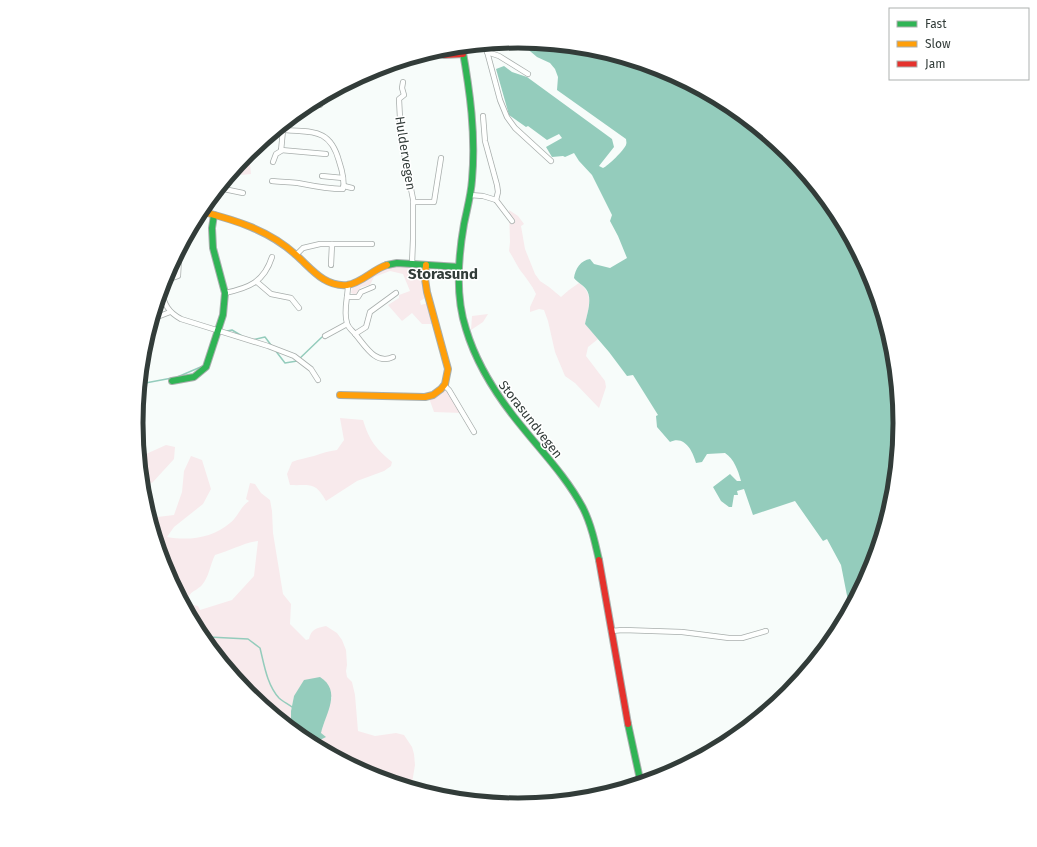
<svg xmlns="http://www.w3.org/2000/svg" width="1037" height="847" font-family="'Fira Sans',sans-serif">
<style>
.green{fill:#f8eaec;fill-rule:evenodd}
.water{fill:#94ccbc}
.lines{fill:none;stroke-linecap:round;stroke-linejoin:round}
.stream{stroke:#94ccbc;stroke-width:1.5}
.street-casing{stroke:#a8aeac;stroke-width:6}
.fast-casing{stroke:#a8aeac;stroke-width:8}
.slow-casing{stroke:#a8aeac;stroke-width:8}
.jam-casing{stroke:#a8aeac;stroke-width:8}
.street{stroke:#fefffe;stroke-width:4.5}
.fast{stroke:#30b455;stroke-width:6}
.slow{stroke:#ff9f0a;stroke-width:6}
.jam{stroke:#e5322d;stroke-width:6}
.labels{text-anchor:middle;stroke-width:3;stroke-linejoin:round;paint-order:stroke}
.street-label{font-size:13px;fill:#323c39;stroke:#fff}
.quarter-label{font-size:15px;font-weight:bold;fill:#323c39;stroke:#fff}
.rim{fill:none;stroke:#323c39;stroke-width:5}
</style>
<rect width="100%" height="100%" fill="#f7fcfa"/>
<!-- green -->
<g class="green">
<polygon points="246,155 249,155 251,174 241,175 240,162"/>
<path d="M509,210L518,216L524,224L521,226L525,249L535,274L540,281L549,287L561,297L569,290L579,283C595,294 588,309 585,324L598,339L588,347L586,356L605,381L606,387L599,408L575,383L565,376L555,352L548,321L544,310L539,309L530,312V307L536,294C532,285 526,278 520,270C516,264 513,257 509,251L510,242Z"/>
<polygon points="388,266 418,267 423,270 425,298 420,301 421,305 428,303 434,324 422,324 412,313 402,321 388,305 399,298 399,295 410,291 403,274 390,271 374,277 370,285 361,287 356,295 351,293 352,288"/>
<polygon points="488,314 483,322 471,330 472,316"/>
<polygon points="443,390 448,392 461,413 434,412 429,398"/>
<path d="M340,418L363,420C369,440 376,449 392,462L391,466L384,471L357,481L326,501C315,481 310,486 290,485L287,474L292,462C299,459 307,458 314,456C322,453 329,451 337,450L344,440Z"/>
<polygon points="166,445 175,447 174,459 152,483 143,480 146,454"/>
<path d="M191,456L202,460L211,489L203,504L174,527L167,537C189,541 213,538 230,523C238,517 240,507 249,501L246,499L250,483L255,484L261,493L270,500L272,511L273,533L283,594L291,604L290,624L306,640L309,639C311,629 317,628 326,626L337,633L342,640L346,650L347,665L346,671L347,677L352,682L355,695L358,731L375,736L396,733L404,735L412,747L414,754L415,765L411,789L372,777L306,742L318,741L332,697L294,696L291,711V729L248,694L200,636L165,570L149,518L174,515L182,492L184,471ZM258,541L254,576L232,600L200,610L198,606L187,604C189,590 194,593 202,585C209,577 210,565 215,555C230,551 243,543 258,541Z"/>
</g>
<!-- water -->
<g class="water">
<path d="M518,41L593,48L665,70L731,106L789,153L837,211L872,277L894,349L901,424L894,498L872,570L850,611L841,565L827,539L823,541L795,501L753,515L744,489L737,491L738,495H734L732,507H729L721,501L713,487L730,474L737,481H741C738,470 734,459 725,453L707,454L702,462L696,463C693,452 685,435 670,442L657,427L656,416L658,415L633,375L627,376L609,352L585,324C587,314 593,298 586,289C582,284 577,282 574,278C575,269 581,260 590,259L594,264L610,268L627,258L618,236L610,221L612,215L592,175L579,161L574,153L565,157L563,156L552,157L546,147L562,138L559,134L547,140L528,126L526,127L509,115L496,69L504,66L512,72L527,77L612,139L614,147L599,166L603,168C608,166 624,150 626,145C627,142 626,141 626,139L557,90L558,77L555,69L550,63L537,57Z"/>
<path d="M320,677C342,691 326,713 321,733L326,737L318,741L306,742L291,729V711L294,696L304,680Z"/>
</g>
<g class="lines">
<!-- stream -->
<g class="stream">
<polyline points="227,331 232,330 242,336"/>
<polyline points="252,340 265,337 271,345"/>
<polyline points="275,350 285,363 297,361 322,337"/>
<polyline points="175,378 203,366"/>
<polyline points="140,384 172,378"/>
<path d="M203,639L209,637L248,639L260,648C264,664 267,685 279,698C282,701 288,704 292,707"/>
</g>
<!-- street casing -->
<g class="street-casing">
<g id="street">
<polyline points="485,44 500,100 507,117 515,128 551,161"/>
<polyline points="487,52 499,56 528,74"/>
<polyline points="403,82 402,88 404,95 399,99 401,138 413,199 413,239 412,264"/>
<polyline points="319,98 320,105"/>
<polyline points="483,116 485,141 497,185 498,192 496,200"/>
<polyline points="281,150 326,154"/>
<polyline points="273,162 276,154 281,151 283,130"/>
<polyline points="322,176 343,178"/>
<path d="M272,181C280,182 289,182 298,183C313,186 327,189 343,189C345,180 342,170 339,161C329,124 307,134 277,129"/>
<polyline points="344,186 352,188"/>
<polyline points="219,188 243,193"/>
<polyline points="470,195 483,196 496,200 512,221"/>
<polyline points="413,202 434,202 441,158"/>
<polyline points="296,255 303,248 320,244 372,244"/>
<polyline points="331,265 332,244"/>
<polyline points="164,281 178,276 179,258"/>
<polyline points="257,282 271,294 291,298 299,308"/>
<path d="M348,285C348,297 343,311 347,323C348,328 353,331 356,335C366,347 376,365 393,357"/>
<path d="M161,290C164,304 168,312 181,319L268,346L294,356L311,369L318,380"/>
<path d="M225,293C249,288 264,282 272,257"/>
<polyline points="347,297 358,297 361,292 373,287"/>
<polyline points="152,319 170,312"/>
<polyline points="355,334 366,327 370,312 396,293"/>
<polyline points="325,336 347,324"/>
<polyline points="444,385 449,390 474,432"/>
<polyline points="611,631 623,630 682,632 729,638 742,638 766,631"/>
</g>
</g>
<!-- fast casing -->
<g class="fast-casing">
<g id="fast">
<path d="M462,47C470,91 476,135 472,180C471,195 467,209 464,224C458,258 455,296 466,329C477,366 498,398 523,428C544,454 567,478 583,508C591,524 595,542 599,560"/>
<polyline points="387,265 397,263 459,267"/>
<polyline points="172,381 194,377 206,367 223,315 225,293 213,248 212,228 214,215"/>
<polyline points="628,724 641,784"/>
</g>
</g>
<!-- slow casing -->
<g class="slow-casing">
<g id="slow">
<path d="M200,211C235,220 269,230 296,255C311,268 324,287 347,285C362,283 373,269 387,265"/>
<polyline points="340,395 425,397 433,395 441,389 445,384 448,369 427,292 425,279 426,265"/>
</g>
</g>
<!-- jam casing -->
<g class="jam-casing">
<g id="jam">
<polyline points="431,52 444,55 463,54"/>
<polyline points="599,560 628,724"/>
</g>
</g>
<!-- street -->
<use href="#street" class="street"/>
<!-- fast -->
<use href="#fast" class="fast"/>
<!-- slow -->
<use href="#slow" class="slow"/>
<!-- jam -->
<use href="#jam" class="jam"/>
</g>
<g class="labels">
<!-- street labels -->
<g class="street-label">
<text transform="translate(406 153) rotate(81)" y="5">Huldervegen</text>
<text transform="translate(531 419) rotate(52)" y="5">Storasundvegen</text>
</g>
<!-- quarter labels -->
<g class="quarter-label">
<text x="443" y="279">Storasund</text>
</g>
</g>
<!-- crop -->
<path d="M0 0H1037V847H0ZM143 423a375 375 0 1 1 750 0a375 375 0 1 1-750 0Z" fill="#fff" fill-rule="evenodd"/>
<path class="rim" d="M143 423a375 375 0 1 1 750 0a375 375 0 1 1-750 0Z"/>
<!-- legend -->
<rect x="889" y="8" width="140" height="72" fill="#ffffff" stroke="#adb1b0"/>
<rect x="897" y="21" width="20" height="6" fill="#30b455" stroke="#adb1b0"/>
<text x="925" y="28" font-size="12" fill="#323c39">Fast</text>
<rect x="897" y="41" width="20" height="6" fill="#ff9f0a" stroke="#adb1b0"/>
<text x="925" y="48" font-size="12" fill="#323c39">Slow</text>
<rect x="897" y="61" width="20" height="6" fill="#e5322d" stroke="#adb1b0"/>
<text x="925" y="68" font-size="12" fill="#323c39">Jam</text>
</svg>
